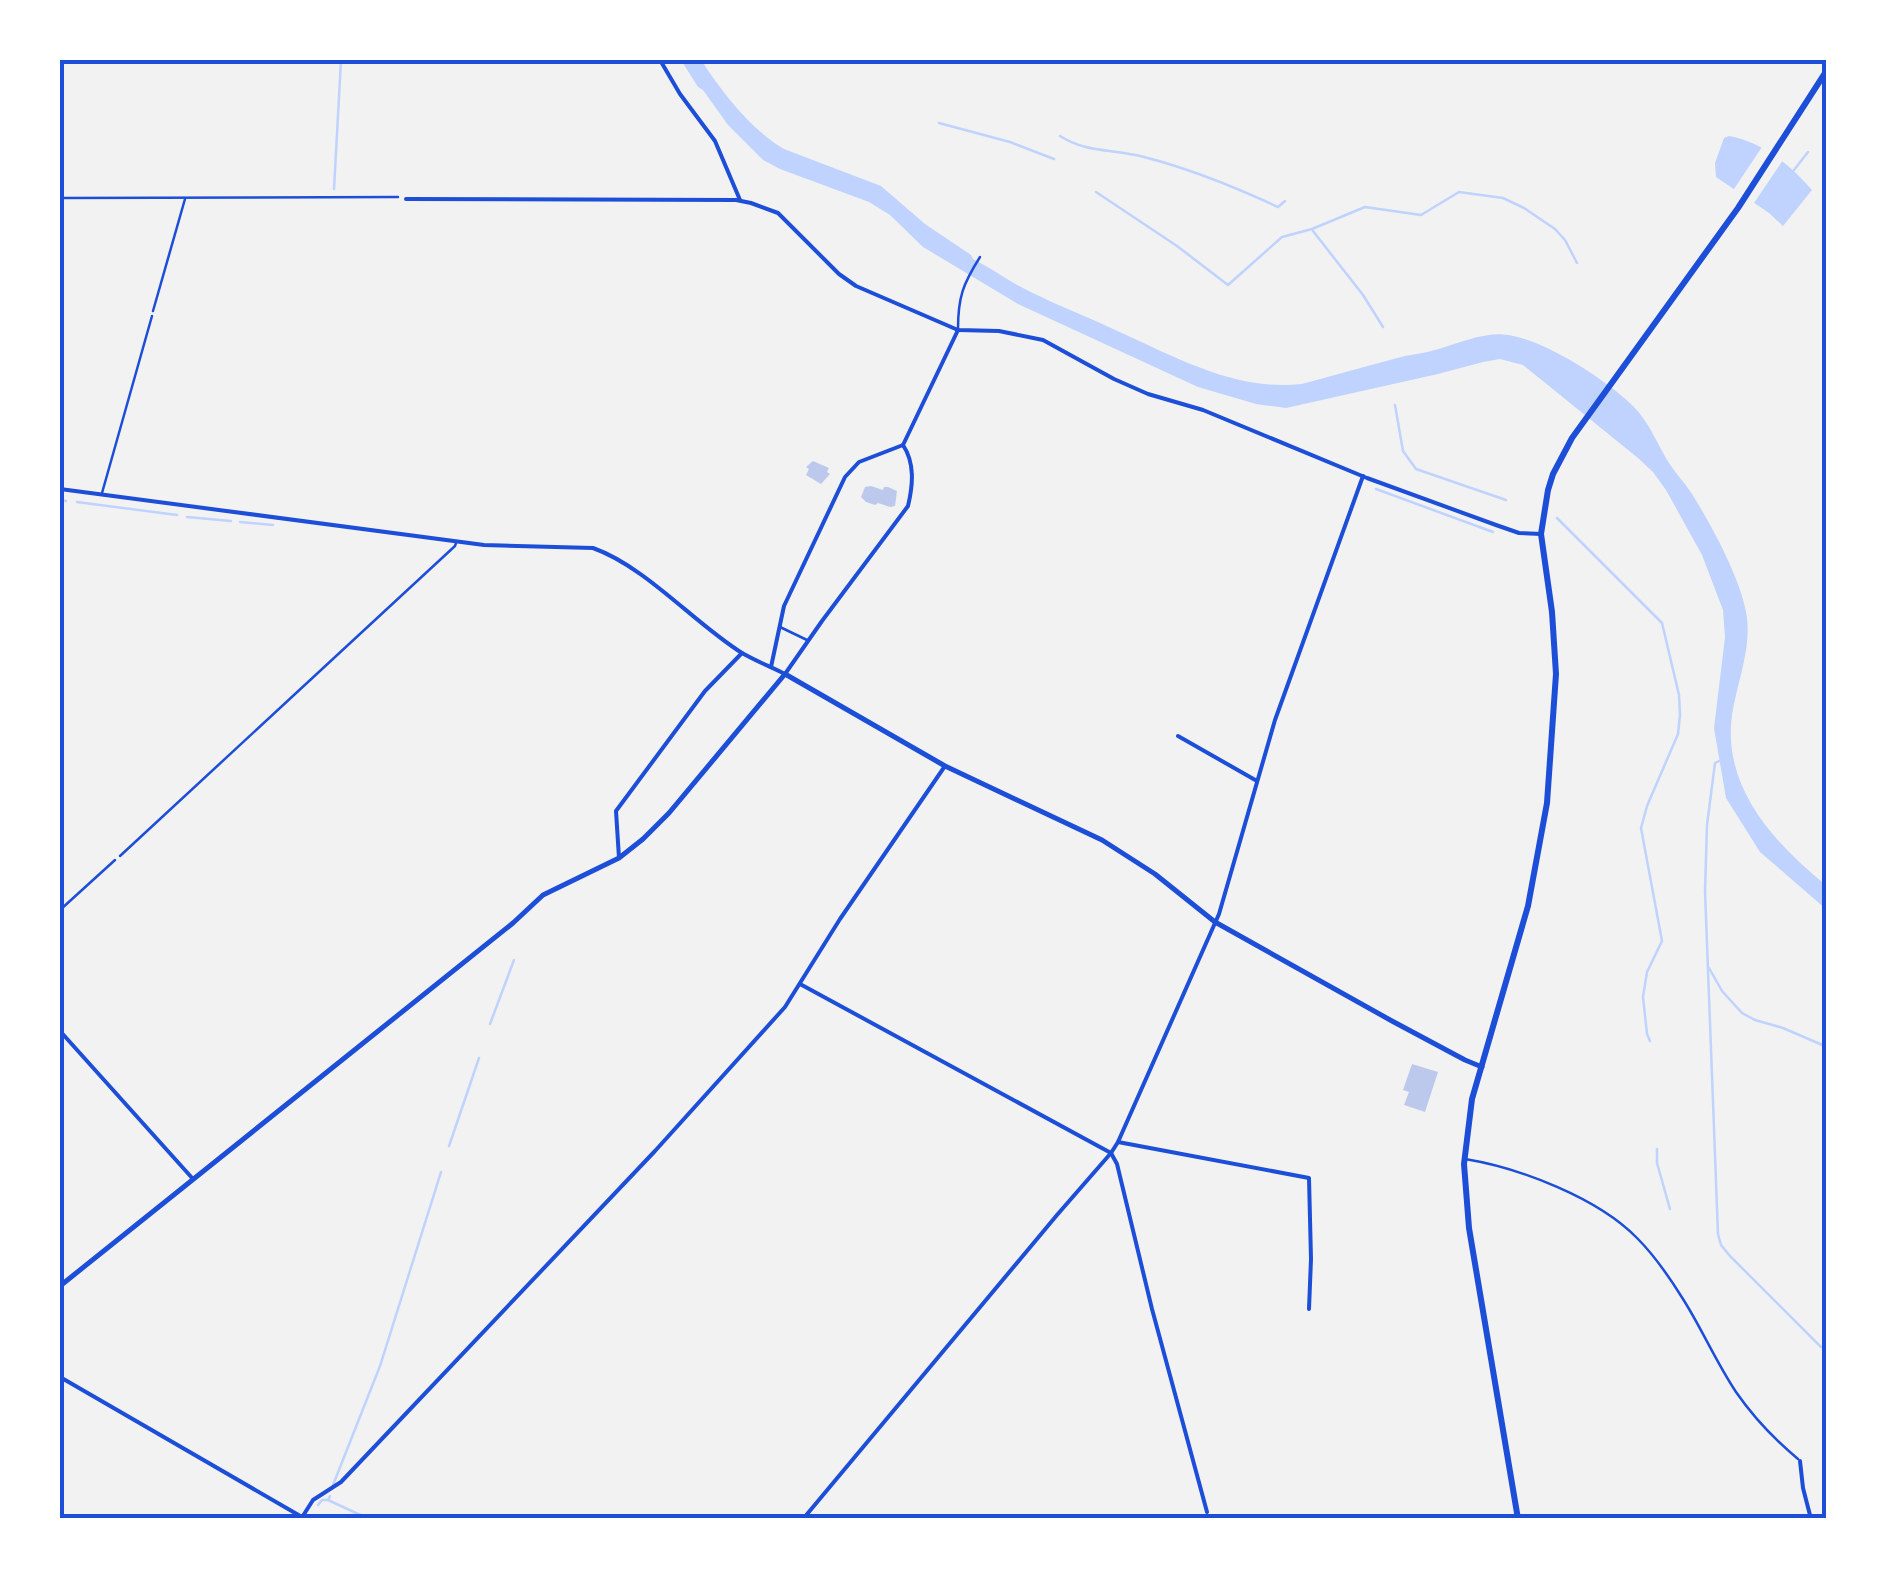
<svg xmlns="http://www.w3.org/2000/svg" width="1887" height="1579" font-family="'Open Sans',sans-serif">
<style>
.water{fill:#bfd3fe}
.pier{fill:#f2f2f2}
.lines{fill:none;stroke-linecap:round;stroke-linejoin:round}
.stream{stroke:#bfd3fe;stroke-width:2.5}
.building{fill:#bdc9ec}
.path{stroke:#1d4ed8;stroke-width:2.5}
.service{stroke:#1d4ed8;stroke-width:2.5}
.minor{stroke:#1d4ed8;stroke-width:4}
.tertiary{stroke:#1d4ed8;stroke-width:5}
.secondary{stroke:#1d4ed8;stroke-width:6}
.neatline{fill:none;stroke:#1d4ed8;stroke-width:4}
</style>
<rect width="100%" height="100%" fill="#f2f2f2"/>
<!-- water -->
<g class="water">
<path d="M681,60H701C723,93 749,128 784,149L881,186L925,224L971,255L973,259C989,267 1003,277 1019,286C1049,302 1081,314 1111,328C1172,355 1234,392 1302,384C1336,375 1370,365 1405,356C1415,354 1425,353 1435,350C1457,344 1485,331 1508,335C1545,340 1606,380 1632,405C1649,421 1657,444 1669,463C1676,474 1685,483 1692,494C1711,524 1743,583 1747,618C1751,650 1737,683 1732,715C1722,788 1775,844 1827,886V910L1760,852L1726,798L1714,728L1725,637L1723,610L1702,555L1666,490L1653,472L1638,458L1523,365L1500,359L1483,362L1438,374L1286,408L1256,404L1198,387L1018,304L923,247L890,215L869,202L780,169L763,160L728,125L703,90L698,87Z"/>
<path d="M1729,136C1763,142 1790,165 1812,190L1783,226L1769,213L1716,177L1715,163L1724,138Z"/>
</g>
<!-- pier -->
<polygon class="pier" points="1764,144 1785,157 1752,206 1732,192"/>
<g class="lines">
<!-- stream -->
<g class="stream">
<polyline points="939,123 1010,142 1054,159"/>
<path d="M1060,136C1086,153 1115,149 1144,157C1191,169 1235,187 1278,207L1285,201"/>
<polyline points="1794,170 1808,152"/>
<polyline points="334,189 341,60"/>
<polyline points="1096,192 1177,246 1228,285 1282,237 1312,229 1365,207 1421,215 1459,192 1503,198 1524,208 1555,229 1565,240 1577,263"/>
<polyline points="1313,231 1363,295 1383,327"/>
<polyline points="1395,405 1403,451 1416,469 1506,500"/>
<polyline points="1376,489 1493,532"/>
<polyline points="60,500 66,501"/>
<polyline points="77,502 177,515"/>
<polyline points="187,517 231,521"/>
<polyline points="1557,518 1662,623 1679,695 1680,715 1678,734 1647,806 1641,828 1662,941 1647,972 1643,997 1647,1034 1650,1041"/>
<polyline points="240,522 273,525"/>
<polyline points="1719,761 1715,763 1707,825 1705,891 1718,1234 1721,1245 1730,1256 1821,1347"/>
<polyline points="1709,968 1722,991 1742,1013 1755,1020 1783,1028 1827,1047"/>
<polyline points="490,1024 514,960"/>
<polyline points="449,1146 479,1058"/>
<polyline points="1657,1149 1657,1163 1670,1209"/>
<polyline points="333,1485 380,1366 441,1172"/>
<polyline points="328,1500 369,1519"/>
<polyline points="318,1505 322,1500 328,1500 330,1496"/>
</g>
</g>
<!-- building -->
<g class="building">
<polygon points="813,461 829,468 827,472 830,474 821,484 806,475 809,469 806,467"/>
<polygon points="871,486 883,490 884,487 888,487 897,491 895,506 890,507 878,503 875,505 866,502 861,497 865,487"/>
<polygon points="1412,1064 1438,1072 1425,1112 1404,1105 1409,1092 1403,1090"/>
</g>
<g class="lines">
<!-- path -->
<g class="path">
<polyline points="60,198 398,197"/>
<polyline points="153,311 185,199"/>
<polyline points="60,910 115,860"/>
</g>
<!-- service -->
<g class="service">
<path d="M958,329C958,297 963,284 980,257"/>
<polyline points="102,493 152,316"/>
<polyline points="780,627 807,640"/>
<polyline points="120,856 455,546 456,543"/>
<path d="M1465,1159C1520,1168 1598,1198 1637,1238C1654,1255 1670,1278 1683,1299C1702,1329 1716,1362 1736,1392C1754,1418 1774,1439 1798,1459"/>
</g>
<!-- minor -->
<g class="minor">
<polyline points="660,60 680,94 715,141 740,200"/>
<polyline points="406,199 736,200 751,203 778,213 839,274 856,286 958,330 999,331 1043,340 1114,379 1148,394 1203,410 1367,478 1496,525 1519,533 1541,534"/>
<path d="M60,489L484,545L593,548C646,567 694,623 742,653C756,661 771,667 785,674L822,621L908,506C913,485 915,463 903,445"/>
<polyline points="771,667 784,606 845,477 859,462 903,445 958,330"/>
<polyline points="1178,736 1257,781"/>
<polyline points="619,858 616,811 705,691 742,653"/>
<polyline points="800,984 1111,1153 1117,1164 1152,1309 1207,1512"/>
<polyline points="60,1031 193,1179"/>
<polyline points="1118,1142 1309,1178 1311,1259 1309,1309"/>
<polyline points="60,1377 302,1517"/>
<polyline points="1800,1461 1803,1488 1811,1519"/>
<polyline points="301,1519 313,1500 341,1482 655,1151 785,1007 840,919 945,766"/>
<polyline points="803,1519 1057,1215 1111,1153 1118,1142 1219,914 1275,720 1363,476"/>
</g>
<!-- tertiary -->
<polyline class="tertiary" points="60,1286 513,923 543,895 619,858 643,839 669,813 785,674 945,766 1102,840 1155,874 1215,922 1392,1021 1465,1060 1482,1067"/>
<!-- secondary -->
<polyline class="secondary" points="1518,1519 1469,1228 1464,1164 1472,1099 1528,906 1547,803 1556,674 1552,612 1541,534 1548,490 1553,474 1572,438 1738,208 1827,70"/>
</g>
<!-- border -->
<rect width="1887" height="1579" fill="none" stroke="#ffffff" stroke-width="125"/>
<rect x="62" y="62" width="1762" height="1454" class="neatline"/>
</svg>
